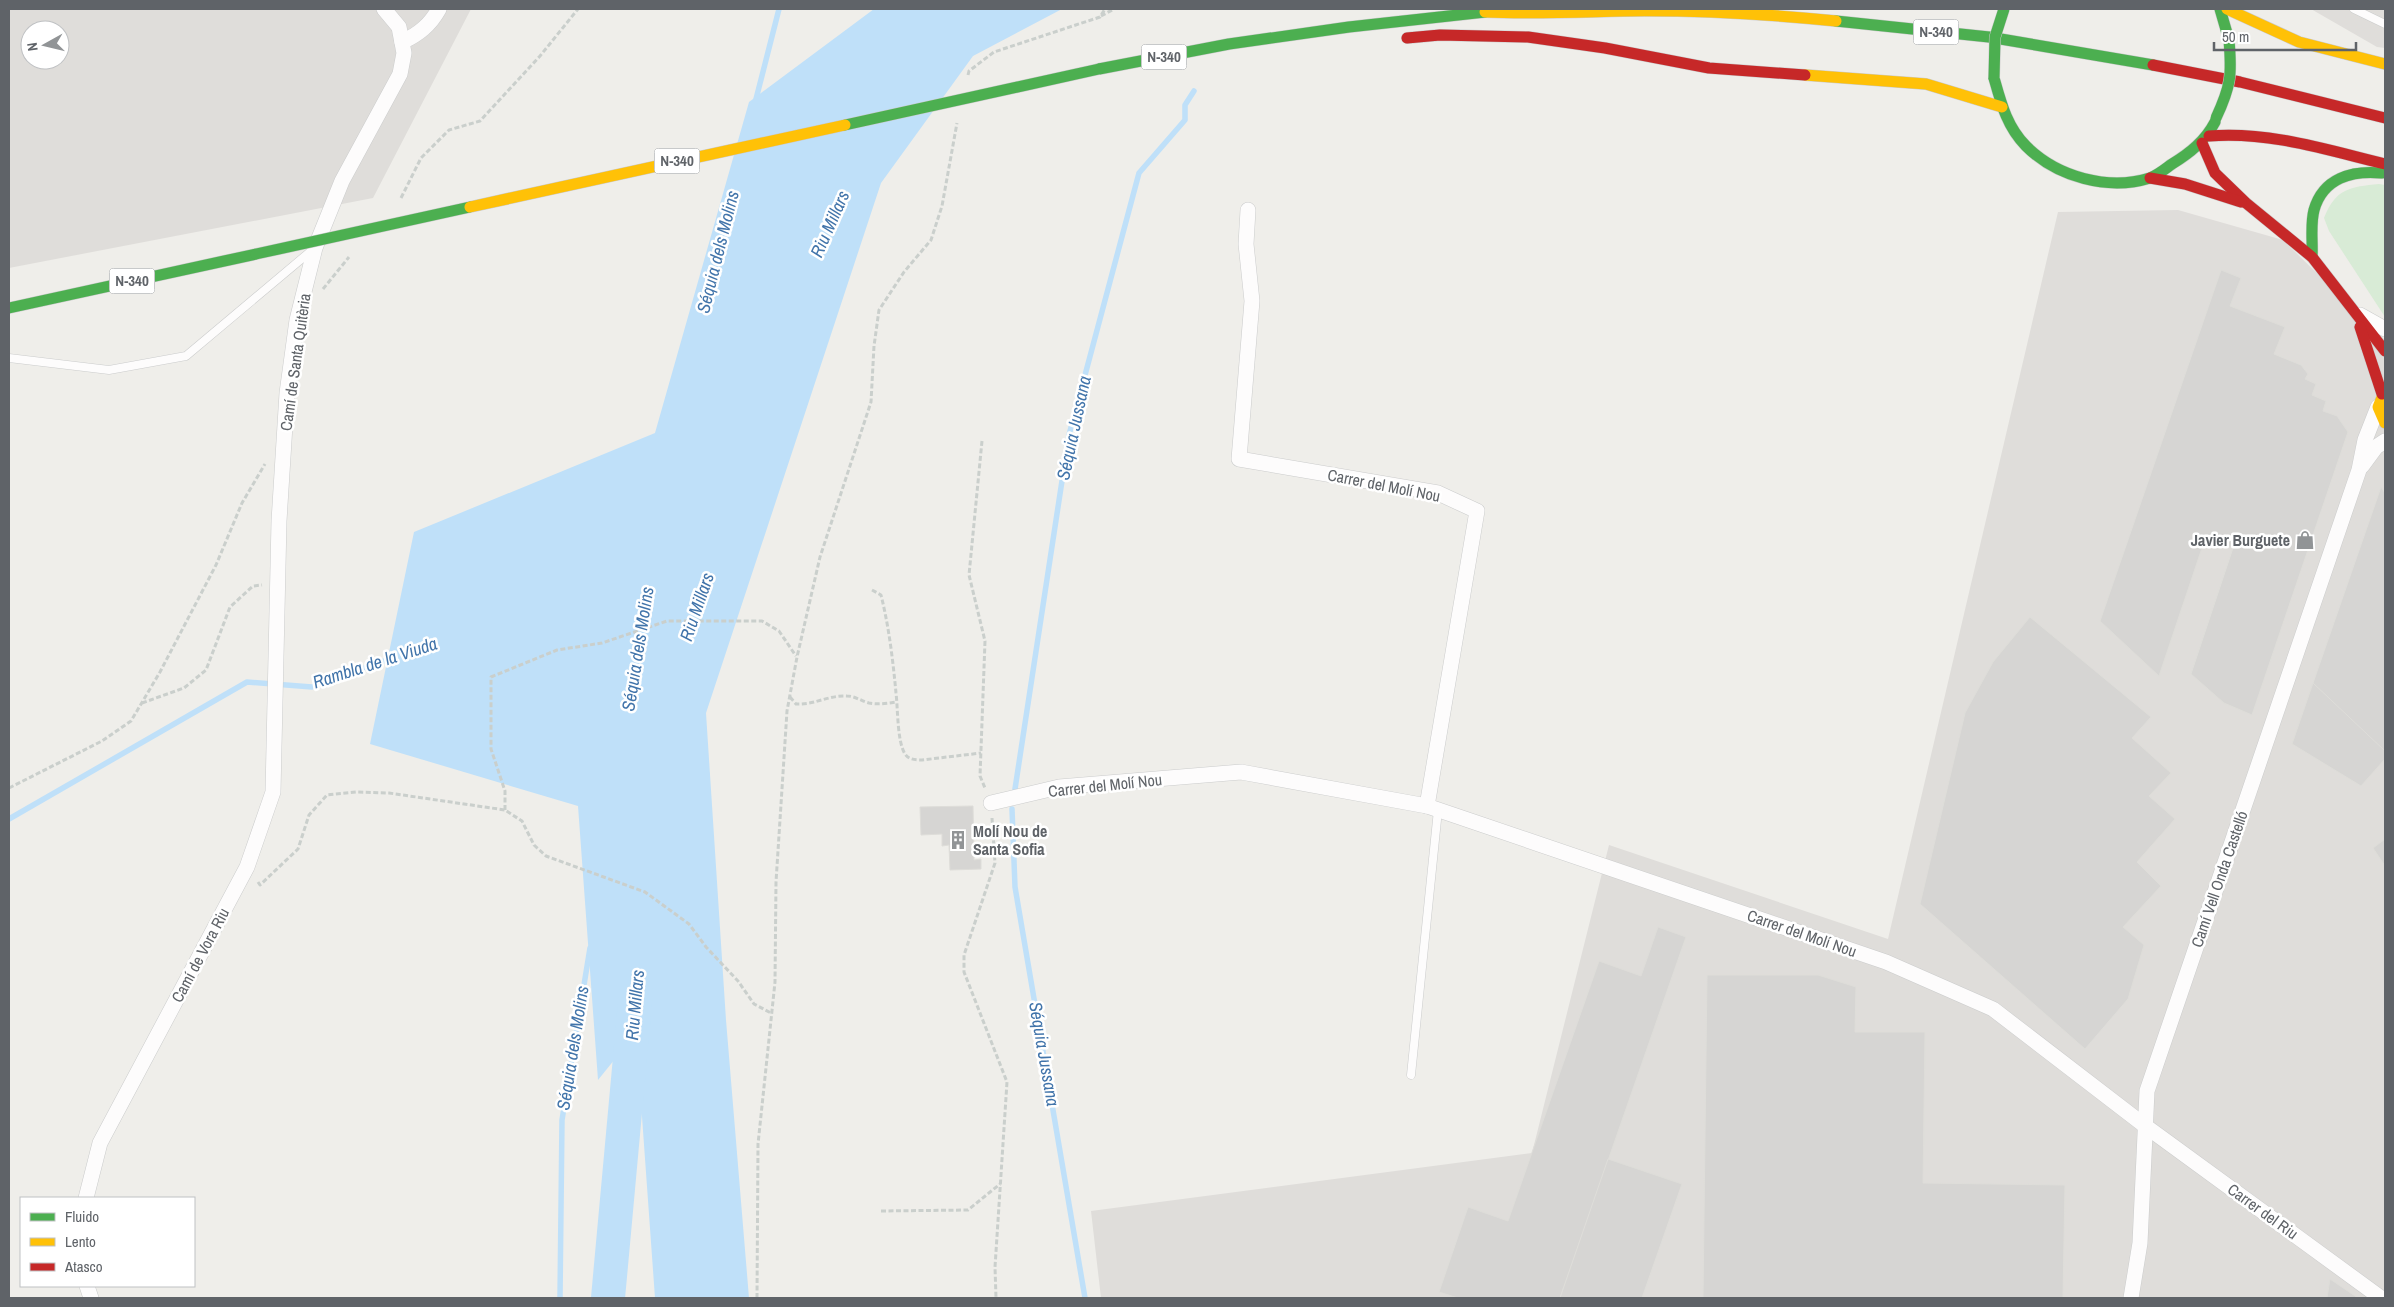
<svg xmlns="http://www.w3.org/2000/svg" width="2394" height="1307" font-family="'Archivo Narrow',sans-serif">
<style>
.industrial{fill:#dfddda;fill-rule:evenodd}
.green{fill:#d8ebd6}
.water{fill:#bfe0f9}
.lines{fill:none;stroke-linecap:round;stroke-linejoin:round}
.stream{stroke:#bfe0f9;stroke-width:5.5}
.river{stroke:#bfe0f9;stroke-width:34}
.building{fill:#d6d5d3;stroke:#deddd9}
.lane-casing{stroke:#cbcccc;stroke-width:9}
.street-casing{stroke:#cbcccc;stroke-width:16}
.fast-casing{stroke:#cacacb;stroke-width:12}
.slow-casing{stroke:#cacacb;stroke-width:12}
.jam-casing{stroke:#cacacb;stroke-width:12}
.path{stroke:#cacfcc;stroke-width:3;stroke-dasharray:5 2.5;stroke-linecap:butt}
.lane{stroke:#fdfcfc;stroke-width:8}
.street{stroke:#fdfcfc;stroke-width:15}
.fast{stroke:#4caf50;stroke-width:11}
.slow{stroke:#ffc107;stroke-width:11}
.jam{stroke:#c62828;stroke-width:11}
.fast-bridge-casing{stroke:#cacacb;stroke-width:12;stroke-linecap:butt}
.slow-bridge-casing{stroke:#cacacb;stroke-width:12;stroke-linecap:butt}
.fast-bridge{stroke:#4caf50;stroke-width:11}
.slow-bridge{stroke:#ffc107;stroke-width:11}
.labels{text-anchor:middle;stroke-width:5;stroke-linejoin:round;paint-order:stroke}
.shield{fill:#fff;stroke:#8f9295;stroke-width:1}
.shield-label{font-size:15px;font-weight:bold;fill:#5f6368}
.street-label{font-size:16px;fill:#5f6368;stroke:#fff}
.poi-label{font-size:16px;font-weight:bold;fill:#5f6368;stroke:#fff;text-anchor:end}
.water-label{font-size:18px;font-style:italic;fill:#4174aa;stroke:#fff}
</style>
<rect width="100%" height="100%" fill="#efeeea"/>
<!-- industrial -->
<g class="industrial">
<path d="M9,9H471L373,198L9,268ZM30,30H60V60H30Z"/>
<polygon points="2311,9 2385,9 2385,48 2377,47"/>
<polygon points="2178,210 2283,240 2385,340 2385,1298 1101,1298 1091,1211 1532,1153 1609,845 1888,939 2058,212"/>
</g>
<!-- green -->
<path class="green" d="M2379,184L2385,185V317L2329,231L2324,218C2336,188 2350,187 2379,184Z"/>
<!-- water -->
<polygon class="water" points="874,9 1062,9 973,56 881,183 706,713 726,1020 749,1298 655,1298 636,1033 598,1080 578,806 370,744 414,532 655,433 749,102"/>
<g class="lines">
<!-- stream -->
<g class="stream">
<polyline points="755,103 779,9"/>
<polyline points="1015,789 1069,435 1139,173 1185,120 1185,105 1194,91"/>
<polyline points="1012,809 1015,887 1085,1298"/>
<polyline points="9,819 247,682 312,687 392,658"/>
<polyline points="560,1298 562,1120 590,948"/>
</g>
<!-- river -->
<polyline class="river" points="608,1298 636,992"/>
</g>
<!-- building -->
<g class="building">
<polygon points="2221,270 2241,278 2230,306 2285,327 2274,354 2301,365 2308,374 2305,379 2316,384 2312,395 2326,401 2323,411 2337,416 2348,432 2252,715 2224,703 2191,674 2233,548 2206,536 2159,676 2100,621"/>
<polygon points="2381,487 2385,493 2385,752 2313,683"/>
<polygon points="2030,617 2151,717 2132,738 2171,773 2149,796 2175,819 2137,862 2161,886 2123,927 2144,945 2128,999 2085,1049 1920,904 1965,713 1993,662"/>
<polygon points="2313,683 2385,751 2385,759 2361,786 2292,744"/>
<polygon points="973,806 974,860 981,859 981,869 950,870 949,845 942,846 942,834 921,835 920,807"/>
<polygon points="2385,839 2385,866 2373,848"/>
<polygon points="1658,927 1686,937 1560,1298 1458,1298 1439,1292 1468,1207 1508,1221 1599,961 1641,976"/>
<polygon points="1707,975 1818,975 1856,987 1855,1032 1925,1032 1923,1183 2065,1185 2063,1298 1703,1298"/>
<polygon points="1608,1159 1682,1184 1642,1298 1560,1298"/>
<polygon points="2330,1279 2358,1298 2327,1298"/>
</g>
<g class="lines">
<!-- lane casing -->
<g class="lane-casing">
<g id="lane">
<polyline points="2354,9 2385,24"/>
<polyline points="9,358 109,370 186,356 311,251"/>
<polyline points="1411,1075 1438,810"/>
</g>
</g>
<!-- street casing -->
<g class="street-casing">
<g id="street">
<path d="M402,42C419,34 430,25 439,9"/>
<polyline points="1248,210 1246,244 1252,301 1239,459 1438,493 1477,511 1427,806"/>
<polyline points="2360,315 2385,329"/>
<polyline points="2362,466 2376,447 2385,441"/>
<polyline points="991,803 1059,787 1241,772 1427,806 1886,962 1993,1009 2144,1125 2381,1298"/>
<polyline points="86,1198 100,1143 247,867 273,792 279,521 287,393 297,320 315,248 342,181 400,74 404,53 399,27 384,9"/>
<polyline points="87,1286 91,1298"/>
<polyline points="2131,1298 2140,1243 2147,1091 2359,470 2365,440 2378,407"/>
</g>
</g>
<!-- fast casing -->
<g class="fast-casing">
<g id="fast">
<polyline points="2220,9 2229,40"/>
<polyline points="1836,21 1989,37 2153,65"/>
<polyline points="1099,69 1229,44 1349,27 1485,12"/>
<path d="M1994,78C2001,103 2007,127 2026,146C2057,177 2108,191 2150,178C2158,175 2165,169 2172,164C2190,153 2205,141 2215,122"/>
<path d="M2312,257C2313,242 2310,225 2314,210C2323,178 2352,170 2382,173"/>
<polyline points="9,308 256,254"/>
</g>
</g>
<!-- slow casing -->
<g class="slow-casing">
<g id="slow">
<polyline points="2227,9 2299,42 2385,64"/>
<path d="M1485,12C1531,14 1577,12 1623,11C1693,10 1766,14 1836,21"/>
<polyline points="1805,75 1926,84 2002,107"/>
<polyline points="2385,390 2378,407 2385,423"/>
</g>
</g>
<!-- jam casing -->
<g class="jam-casing">
<g id="jam">
<polyline points="1407,38 1440,35 1528,37 1605,48 1709,68 1805,75"/>
<polyline points="2153,65 2240,82 2385,118"/>
<path d="M2209,136C2269,131 2327,150 2385,164"/>
<polyline points="2202,143 2215,173 2246,203 2312,257 2385,351"/>
<polyline points="2150,178 2185,184 2241,202"/>
<polyline points="2360,327 2382,394"/>
</g>
</g>
<!-- path -->
<g class="path">
<polyline points="1101,16 1114,9"/>
<polyline points="968,75 969,71 994,52 1100,17 1105,9"/>
<polyline points="401,198 421,158 449,130 480,121 540,56 578,9"/>
<polyline points="323,289 349,257"/>
<polyline points="982,441 969,575 985,641 980,776 985,788"/>
<path d="M872,590L881,595C889,627 893,661 896,693C898,709 897,741 905,754C909,760 916,760 922,760L981,753"/>
<path d="M790,697L796,704C814,705 829,695 847,696C855,696 861,701 869,703C878,705 888,703 897,702"/>
<polyline points="142,703 184,688 206,670 230,607 253,586 262,585"/>
<polyline points="9,788 102,741 131,721 160,672 216,565 242,503 265,464"/>
<polyline points="505,810 505,791 491,749 491,677 557,650 602,643 667,621 762,621 779,631 796,656"/>
<polyline points="992,818 995,863 964,955 964,972 1007,1082 995,1267 996,1298"/>
<polyline points="258,882 260,885 298,849 309,815 327,795 356,792 389,793 505,810 522,821 534,845 546,856 645,892 689,924 706,947 738,981 754,1004 771,1013"/>
<polyline points="881,1211 968,1210 1000,1184"/>
<polyline points="757,1298 758,1144 775,982 776,882 787,711 797,657 820,557 871,402 874,346 879,310 904,272 931,240 942,206 957,123"/>
</g>
<!-- lane -->
<use href="#lane" class="lane"/>
<!-- street -->
<use href="#street" class="street"/>
<!-- fast -->
<use href="#fast" class="fast"/>
<!-- slow -->
<use href="#slow" class="slow"/>
<!-- jam -->
<use href="#jam" class="jam"/>
<!-- fast-bridge casing -->
<g class="fast-bridge-casing">
<g id="fast-bridge">
<polyline points="1994,78 1995,37 2004,9"/>
<path d="M2216,118C2231,86 2232,75 2229,40"/>
<polyline points="845,125 1099,69"/>
<polyline points="256,254 470,207"/>
</g>
</g>
<!-- slow-bridge casing -->
<g class="slow-bridge-casing">
<polyline id="slow-bridge" points="470,207 845,125"/>
</g>
<!-- fast-bridge -->
<use href="#fast-bridge" class="fast-bridge"/>
<!-- slow-bridge -->
<use href="#slow-bridge" class="slow-bridge"/>
</g>
<!-- icons -->
<defs>
<g id="shop-bare" transform="scale(1.5)"><path d="M-5-2.5h2.3a2.7 3.5 0 0 1 5.4 0H5L5.5 6h-11ZM-1.5-2.5h3a1.5 2.3 0 0 0-3 0Z" fill="#919496" stroke="#fff" stroke-width="2.5" paint-order="stroke"/></g>
<g id="building-bare" transform="scale(1.5)"><path d="M-4-6H4V6H1V3H-1V6H-4ZM-2.5-4.3h1.7v1.8h-1.7ZM.8-4.3h1.7v1.8H.8ZM-2.5-1h1.7V.8h-1.7ZM.8-1h1.7V.8H.8Z" fill="#919496" stroke="#fff" stroke-width="2.5" paint-order="stroke"/></g>
</defs>
<g fill-rule="evenodd">
<use href="#shop-bare" x="2305" y="540"/>
<use href="#building-bare" x="958" y="840"/>
</g>
<g class="labels">
<!-- shield labels -->
<g class="shield">
<rect x="1913.5" y="19.5" width="45" height="25" rx="4"/>
<rect x="1141.5" y="44.5" width="45" height="25" rx="4"/>
<rect x="654.5" y="148.5" width="45" height="25" rx="4"/>
<rect x="109.5" y="268.5" width="45" height="25" rx="4"/>
</g>
<g class="shield-label">
<text x="1936" y="37">N-340</text>
<text x="1164" y="62">N-340</text>
<text x="677" y="166">N-340</text>
<text x="132" y="286">N-340</text>
</g>
<!-- street labels -->
<g class="street-label">
<text transform="translate(295 362) rotate(-82)" y="6">Camí de Santa Quitèria</text>
<text transform="translate(1384 485) rotate(11)" y="6">Carrer del Molí Nou</text>
<text transform="translate(1105 785) rotate(-6)" y="6">Carrer del Molí Nou</text>
<text transform="translate(2219 879) rotate(-71)" y="6">Camí Vell Onda Castelló</text>
<text transform="translate(1802 933) rotate(19)" y="6">Carrer del Molí Nou</text>
<text transform="translate(200 955) rotate(-62)" y="6">Camí de Vora Riu</text>
<text transform="translate(2263 1211) rotate(36)" y="6">Carrer del Riu</text>
</g>
<!-- poi labels -->
<g class="poi-label">
<text x="2290" y="546">Javier Burguete</text>
<text x="973" y="837" text-anchor="start">Molí Nou de<tspan x="973" dy="18">Santa Sofia</tspan></text>
</g>
<!-- water labels -->
<g class="water-label">
<text transform="translate(830 224) rotate(-66)" y="6">Riu Millars</text>
<text transform="translate(718 252) rotate(-76)" y="6">Séquia dels Molins</text>
<text transform="translate(1074 428) rotate(-78)" y="6">Séquia Jussana</text>
<text transform="translate(697 607) rotate(-71)" y="6">Riu Millars</text>
<text transform="translate(638 649) rotate(-81)" y="6">Séquia dels Molins</text>
<text transform="translate(375 663) rotate(-18)" y="6">Rambla de la Viuda</text>
<text transform="translate(635 1005) rotate(-85)" y="6">Riu Millars</text>
<text transform="translate(573 1048) rotate(-81)" y="6">Séquia dels Molins</text>
<text transform="translate(1044 1054) rotate(80)" y="6">Séquia Jussana</text>
</g>
</g>
<!-- border -->
<rect width="2394" height="1307" fill="none" stroke="#5f6368" stroke-width="20"/>
<!-- legend -->
<rect x="20" y="1197" width="175" height="90" fill="#ffffff" stroke="#bfc1c3"/>
<rect x="30" y="1213" width="25" height="8" fill="#4caf50" stroke="#bfc1c3"/>
<text x="65" y="1222" font-size="15" fill="#5f6368">Fluido</text>
<rect x="30" y="1238" width="25" height="8" fill="#ffc107" stroke="#bfc1c3"/>
<text x="65" y="1247" font-size="15" fill="#5f6368">Lento</text>
<rect x="30" y="1263" width="25" height="8" fill="#c62828" stroke="#bfc1c3"/>
<text x="65" y="1272" font-size="15" fill="#5f6368">Atasco</text>
<!-- north arrow -->
<g transform="translate(45 45) rotate(262)"><circle r="24" fill="#ffffff" stroke="#bfc1c3"/>
<path d="M0-4L9 19L0 12L-9 19Z" fill="#919496"/>
<text y="-8" font-size="14" font-weight="bold" text-anchor="middle" fill="#5f6368">N</text>
</g>
<!-- scale -->
<path d="M2214 42v8h142v-8" fill="none" stroke="#5f6368" stroke-width="2.5"/>
<text x="2222" y="42" font-size="15" fill="#5f6368" stroke="#ffffff" stroke-width="4" paint-order="stroke">50 m</text>
</svg>
